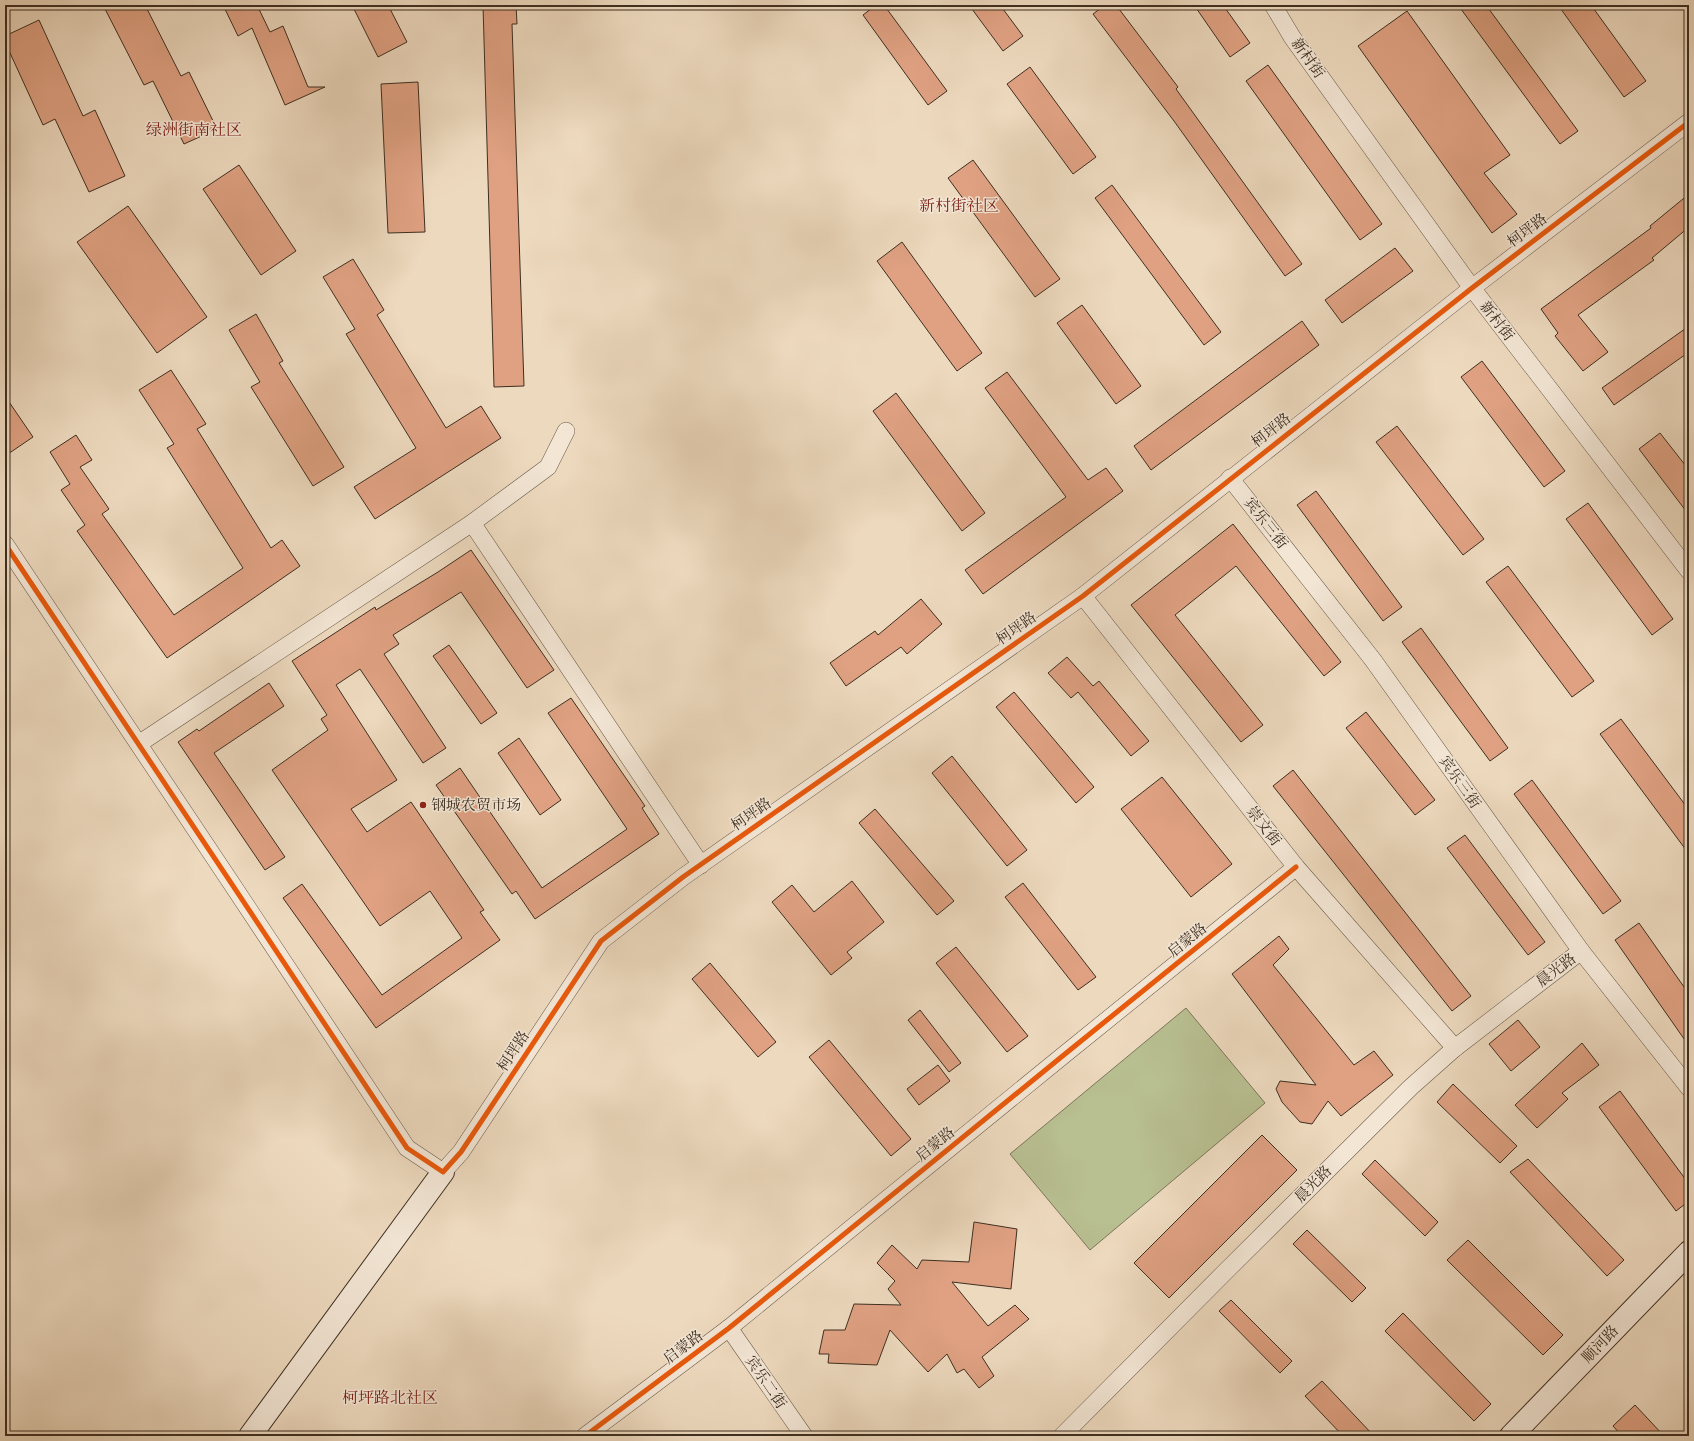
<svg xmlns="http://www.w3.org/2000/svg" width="1694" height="1441" font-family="'IM FELL Double Pica','Noto Serif SC',serif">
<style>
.green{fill:#b8bf91;stroke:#7b7759}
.building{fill:#dfa182;stroke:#3e2f21}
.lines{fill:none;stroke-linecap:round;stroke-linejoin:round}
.street-casing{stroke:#6a5a48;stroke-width:18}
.secondary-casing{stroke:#3e2f21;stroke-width:24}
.street{stroke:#f3e6d5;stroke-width:17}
.secondary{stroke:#f3e6d5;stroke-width:22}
.cycleway-casing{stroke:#f3e6d5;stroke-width:8}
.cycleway{stroke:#e8590c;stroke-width:5}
.poi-dot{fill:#8f2418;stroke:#f3e6d5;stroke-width:1.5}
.labels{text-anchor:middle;stroke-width:3;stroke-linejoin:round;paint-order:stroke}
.street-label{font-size:15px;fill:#3e2f21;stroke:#f3e6d5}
.poi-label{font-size:15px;fill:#3e2f21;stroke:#f3e6d5;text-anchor:start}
.neighbourhood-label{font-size:16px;fill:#7a1f14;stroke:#f3e6d5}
</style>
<rect width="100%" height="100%" fill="#edd9be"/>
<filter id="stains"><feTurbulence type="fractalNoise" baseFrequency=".005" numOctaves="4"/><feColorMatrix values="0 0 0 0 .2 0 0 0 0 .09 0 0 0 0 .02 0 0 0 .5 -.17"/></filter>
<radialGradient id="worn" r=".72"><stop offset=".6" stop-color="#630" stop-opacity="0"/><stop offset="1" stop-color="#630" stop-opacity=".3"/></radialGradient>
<!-- green -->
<polygon class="green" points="1186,1008 1265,1103 1090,1250 1010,1154"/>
<!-- building -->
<g class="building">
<polygon points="103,5 145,5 181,76 189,72 217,129 184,144 153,81 144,85"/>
<polygon points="223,5 257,5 270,32 283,26 308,87 325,87 285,105 252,28 238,36"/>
<polygon points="352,5 388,5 407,42 378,57"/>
<polygon points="483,5 516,5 517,24 512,24 524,386 494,387"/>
<polygon points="876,5 884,5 947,91 928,105 863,15"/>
<polygon points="969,5 1000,5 1023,36 1003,51"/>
<polygon points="1105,5 1116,5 1178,87 1176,89 1302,264 1285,276 1174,121 1093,14"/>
<polygon points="1194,5 1223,5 1250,43 1230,57"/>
<polygon points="1458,5 1486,5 1578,131 1560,144"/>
<polygon points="1558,5 1591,5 1646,81 1624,97"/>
<polygon points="1407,11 1510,155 1484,173 1517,214 1492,233 1358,46"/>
<polygon points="39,20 83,116 95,110 125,176 89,192 55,119 43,125 5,42 5,36"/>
<polygon points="1268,65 1382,224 1360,240 1246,81"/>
<polygon points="1030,67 1096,157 1073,174 1007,84"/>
<polygon points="418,82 425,232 388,233 381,84"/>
<polygon points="973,160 1060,279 1035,297 948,178"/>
<polygon points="239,165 296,251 261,275 203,189"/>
<polygon points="1112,185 1221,332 1204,345 1095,198"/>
<polygon points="1689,194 1689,227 1652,258 1654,260 1578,315 1608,352 1583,371 1555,336 1558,333 1541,309 1651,228 1650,226"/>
<polygon points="128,206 207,317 157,353 77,242"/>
<polygon points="902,242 982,353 957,371 877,261"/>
<polygon points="1395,248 1413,271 1342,323 1325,300"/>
<polygon points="353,259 384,310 377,315 446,428 481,406 501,438 375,519 354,487 416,448 346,334 355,329 323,277"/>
<polygon points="1082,305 1141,386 1116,404 1057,323"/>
<polygon points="256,314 283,361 279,363 344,467 313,486 251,387 260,382 229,330"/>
<polygon points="1302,321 1319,345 1151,470 1134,446"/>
<polygon points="1689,326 1689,352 1614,405 1602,388"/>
<polygon points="1482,361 1565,471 1544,487 1461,377"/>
<polygon points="171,370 206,424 197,429 271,548 282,540 300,566 167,658 77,531 85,525 61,490 70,484 50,452 76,435 92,460 80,467 109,509 102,514 174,615 243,568 167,448 174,444 139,390"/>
<polygon points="1007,372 1088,480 1106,468 1123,491 983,594 965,570 1066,497 985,388"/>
<polygon points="896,393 985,513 962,531 873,411"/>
<polygon points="5,396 33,437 5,456"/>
<polygon points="1397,426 1484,539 1463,555 1376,442"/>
<polygon points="1660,433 1689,470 1689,515 1639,449"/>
<polygon points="1316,491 1402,607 1383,621 1297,505"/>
<polygon points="1588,503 1673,619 1652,635 1566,519"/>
<polygon points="1233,524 1341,662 1324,676 1236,566 1175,615 1263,725 1241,742 1131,605"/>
<polygon points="471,550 554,670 527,688 461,592 393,635 399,644 384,654 446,748 423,763 360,669 336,685 397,780 351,809 367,832 411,802 484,910 480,912 500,940 376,1028 283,898 302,884 382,995 462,938 430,891 380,926 272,770 328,730 321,719 327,715 292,661 375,607 376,610 438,572"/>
<polygon points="1508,566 1594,681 1572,697 1486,582"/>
<polygon points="921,599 942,624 907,654 901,647 846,686 830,663 875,631 878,635"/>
<polygon points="1421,628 1508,748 1490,761 1402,642"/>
<polygon points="449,645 497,713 481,724 433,656"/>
<polygon points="1067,657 1093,686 1099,681 1149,741 1131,756 1078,692 1071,698 1048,673"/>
<polygon points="269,683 284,706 214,753 285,857 265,870 178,742 197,729 199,731"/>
<polygon points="1014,692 1094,787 1076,803 996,707"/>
<polygon points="571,698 645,806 642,808 659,834 535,919 516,891 512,894 436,785 460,768 542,888 627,829 548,713"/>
<polygon points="1366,712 1435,800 1415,815 1346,728"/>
<polygon points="1621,719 1689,810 1689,854 1600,734"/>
<polygon points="519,738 561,800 540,815 498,753"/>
<polygon points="952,756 1027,850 1007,866 932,773"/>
<polygon points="1293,770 1471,996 1452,1011 1273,786"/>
<polygon points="1162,777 1232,864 1191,897 1121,809"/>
<polygon points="1532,780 1621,901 1603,914 1514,794"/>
<polygon points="875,809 954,901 937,915 859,823"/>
<polygon points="1465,835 1545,942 1528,955 1447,848"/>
<polygon points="852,881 884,922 847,952 852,958 831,975 772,902 792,885 814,912"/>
<polygon points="1023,883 1096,977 1078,990 1005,897"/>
<polygon points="1639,923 1689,994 1689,1046 1615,940"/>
<polygon points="1279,936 1289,949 1273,965 1354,1065 1374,1051 1393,1075 1341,1116 1328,1101 1312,1124 1300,1122 1282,1102 1276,1089 1280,1081 1316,1085 1232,974"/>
<polygon points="956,947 1028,1036 1007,1052 936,963"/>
<polygon points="710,963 776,1042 758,1057 692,979"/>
<polygon points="920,1010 961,1063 949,1072 908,1020"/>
<polygon points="1518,1020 1540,1047 1511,1071 1489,1044"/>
<polygon points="829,1040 911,1139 891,1156 809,1057"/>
<polygon points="1582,1043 1599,1065 1562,1093 1568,1099 1537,1128 1515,1105"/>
<polygon points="938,1065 950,1081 919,1105 907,1089"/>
<polygon points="1453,1084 1517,1146 1500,1163 1437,1102"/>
<polygon points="1620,1091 1689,1184 1689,1201 1676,1211 1599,1107"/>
<polygon points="1262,1135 1297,1170 1169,1298 1134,1263"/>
<polygon points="1528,1159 1624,1260 1607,1276 1510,1172"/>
<polygon points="1375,1160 1438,1222 1425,1236 1362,1174"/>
<polygon points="974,1222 1017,1229 1011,1289 952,1282 988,1326 1015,1305 1029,1319 982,1357 994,1376 979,1388 964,1369 957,1373 947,1354 928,1372 890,1330 877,1365 828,1363 829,1354 819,1354 824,1330 845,1330 854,1304 901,1305 888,1289 895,1281 877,1263 892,1245 917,1269 922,1260 969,1262"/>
<polygon points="1307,1230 1366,1288 1352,1302 1293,1244"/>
<polygon points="1468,1240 1563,1335 1543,1355 1447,1260"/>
<polygon points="1231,1300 1292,1361 1280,1373 1219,1311"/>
<polygon points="1403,1313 1491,1404 1474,1421 1385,1331"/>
<polygon points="1322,1381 1374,1436 1343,1436 1305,1396"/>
<polygon points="1635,1405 1664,1436 1622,1436 1613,1426"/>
</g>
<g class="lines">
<!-- street casing -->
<g class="street-casing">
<g id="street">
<polyline points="1273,5 1292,37 1472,288 1689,571"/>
<polyline points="1230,478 1373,660 1581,951 1689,1088"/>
<polyline points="472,523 701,865"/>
<path d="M5,544C140,744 273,947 407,1148L443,1172L461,1152L601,941L683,877L1083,596L1472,288L1689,122"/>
<polyline points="1083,596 1296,867 1455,1048"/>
<polyline points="140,743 472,523 548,467 566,431"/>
<polyline points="729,1328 804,1436"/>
<polyline points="585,1436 729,1328 1065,1054 1296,867"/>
<polyline points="1062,1436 1226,1271 1411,1087 1455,1048 1581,951"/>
</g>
</g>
<!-- secondary casing -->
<g class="secondary-casing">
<g id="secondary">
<polyline points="250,1436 443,1172"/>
<polyline points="1511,1436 1689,1252"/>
</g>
</g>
<!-- street -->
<use href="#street" class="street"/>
<!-- secondary -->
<use href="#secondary" class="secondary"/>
<!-- cycleway casing -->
<g class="cycleway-casing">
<g id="cycleway">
<path d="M5,544C140,744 273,947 407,1148L443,1172L461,1152L601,941L683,877L1083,596L1472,288L1689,122"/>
<polyline points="585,1436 729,1328 1065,1054 1296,867"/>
</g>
</g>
<!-- cycleway -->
<use href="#cycleway" class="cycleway"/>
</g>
<!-- markers -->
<circle class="poi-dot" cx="423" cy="805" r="4"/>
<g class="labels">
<!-- street labels -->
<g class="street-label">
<text transform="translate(1308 58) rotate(55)" y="5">新村街</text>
<text transform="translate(1527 230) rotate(-37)" y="5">柯坪路</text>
<text transform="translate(1497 321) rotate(52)" y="5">新村街</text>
<text transform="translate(1271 430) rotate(-38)" y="5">柯坪路</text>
<text transform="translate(1266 523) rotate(52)" y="5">宾乐三街</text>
<text transform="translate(1016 628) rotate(-35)" y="5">柯坪路</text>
<text transform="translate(1460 782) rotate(55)" y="5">宾乐三街</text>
<text transform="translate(751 814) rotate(-35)" y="5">柯坪路</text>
<text transform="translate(1264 826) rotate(52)" y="5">崇文街</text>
<text transform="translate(1187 940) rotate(-39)" y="5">启蒙路</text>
<text transform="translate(1556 970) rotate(-37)" y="5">晨光路</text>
<text transform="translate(513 1051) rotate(-57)" y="5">柯坪路</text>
<text transform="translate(935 1144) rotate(-39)" y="5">启蒙路</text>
<text transform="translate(1313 1184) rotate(-45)" y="5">晨光路</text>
<text transform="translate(1600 1344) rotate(-46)" y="5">顺河路</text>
<text transform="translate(683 1347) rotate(-37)" y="5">启蒙路</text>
<text transform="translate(766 1382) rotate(56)" y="5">宾乐二街</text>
</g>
<!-- poi labels -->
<g class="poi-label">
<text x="431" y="810">钢城农贸市场</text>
</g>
<!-- neighbourhood labels -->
<g class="neighbourhood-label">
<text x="194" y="135">绿洲街南社区</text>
<text x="959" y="211">新村街社区</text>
<text x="390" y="1403">柯坪路北社区</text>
</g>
</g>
<!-- margin -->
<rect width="1694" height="1441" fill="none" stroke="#edd9be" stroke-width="20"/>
<rect x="6" y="6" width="1682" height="1429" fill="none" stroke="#3e2f21" stroke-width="2"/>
<rect x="10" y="10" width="1674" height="1421" fill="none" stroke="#3e2f21"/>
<rect width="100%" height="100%" filter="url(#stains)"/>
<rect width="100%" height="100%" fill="url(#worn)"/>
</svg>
